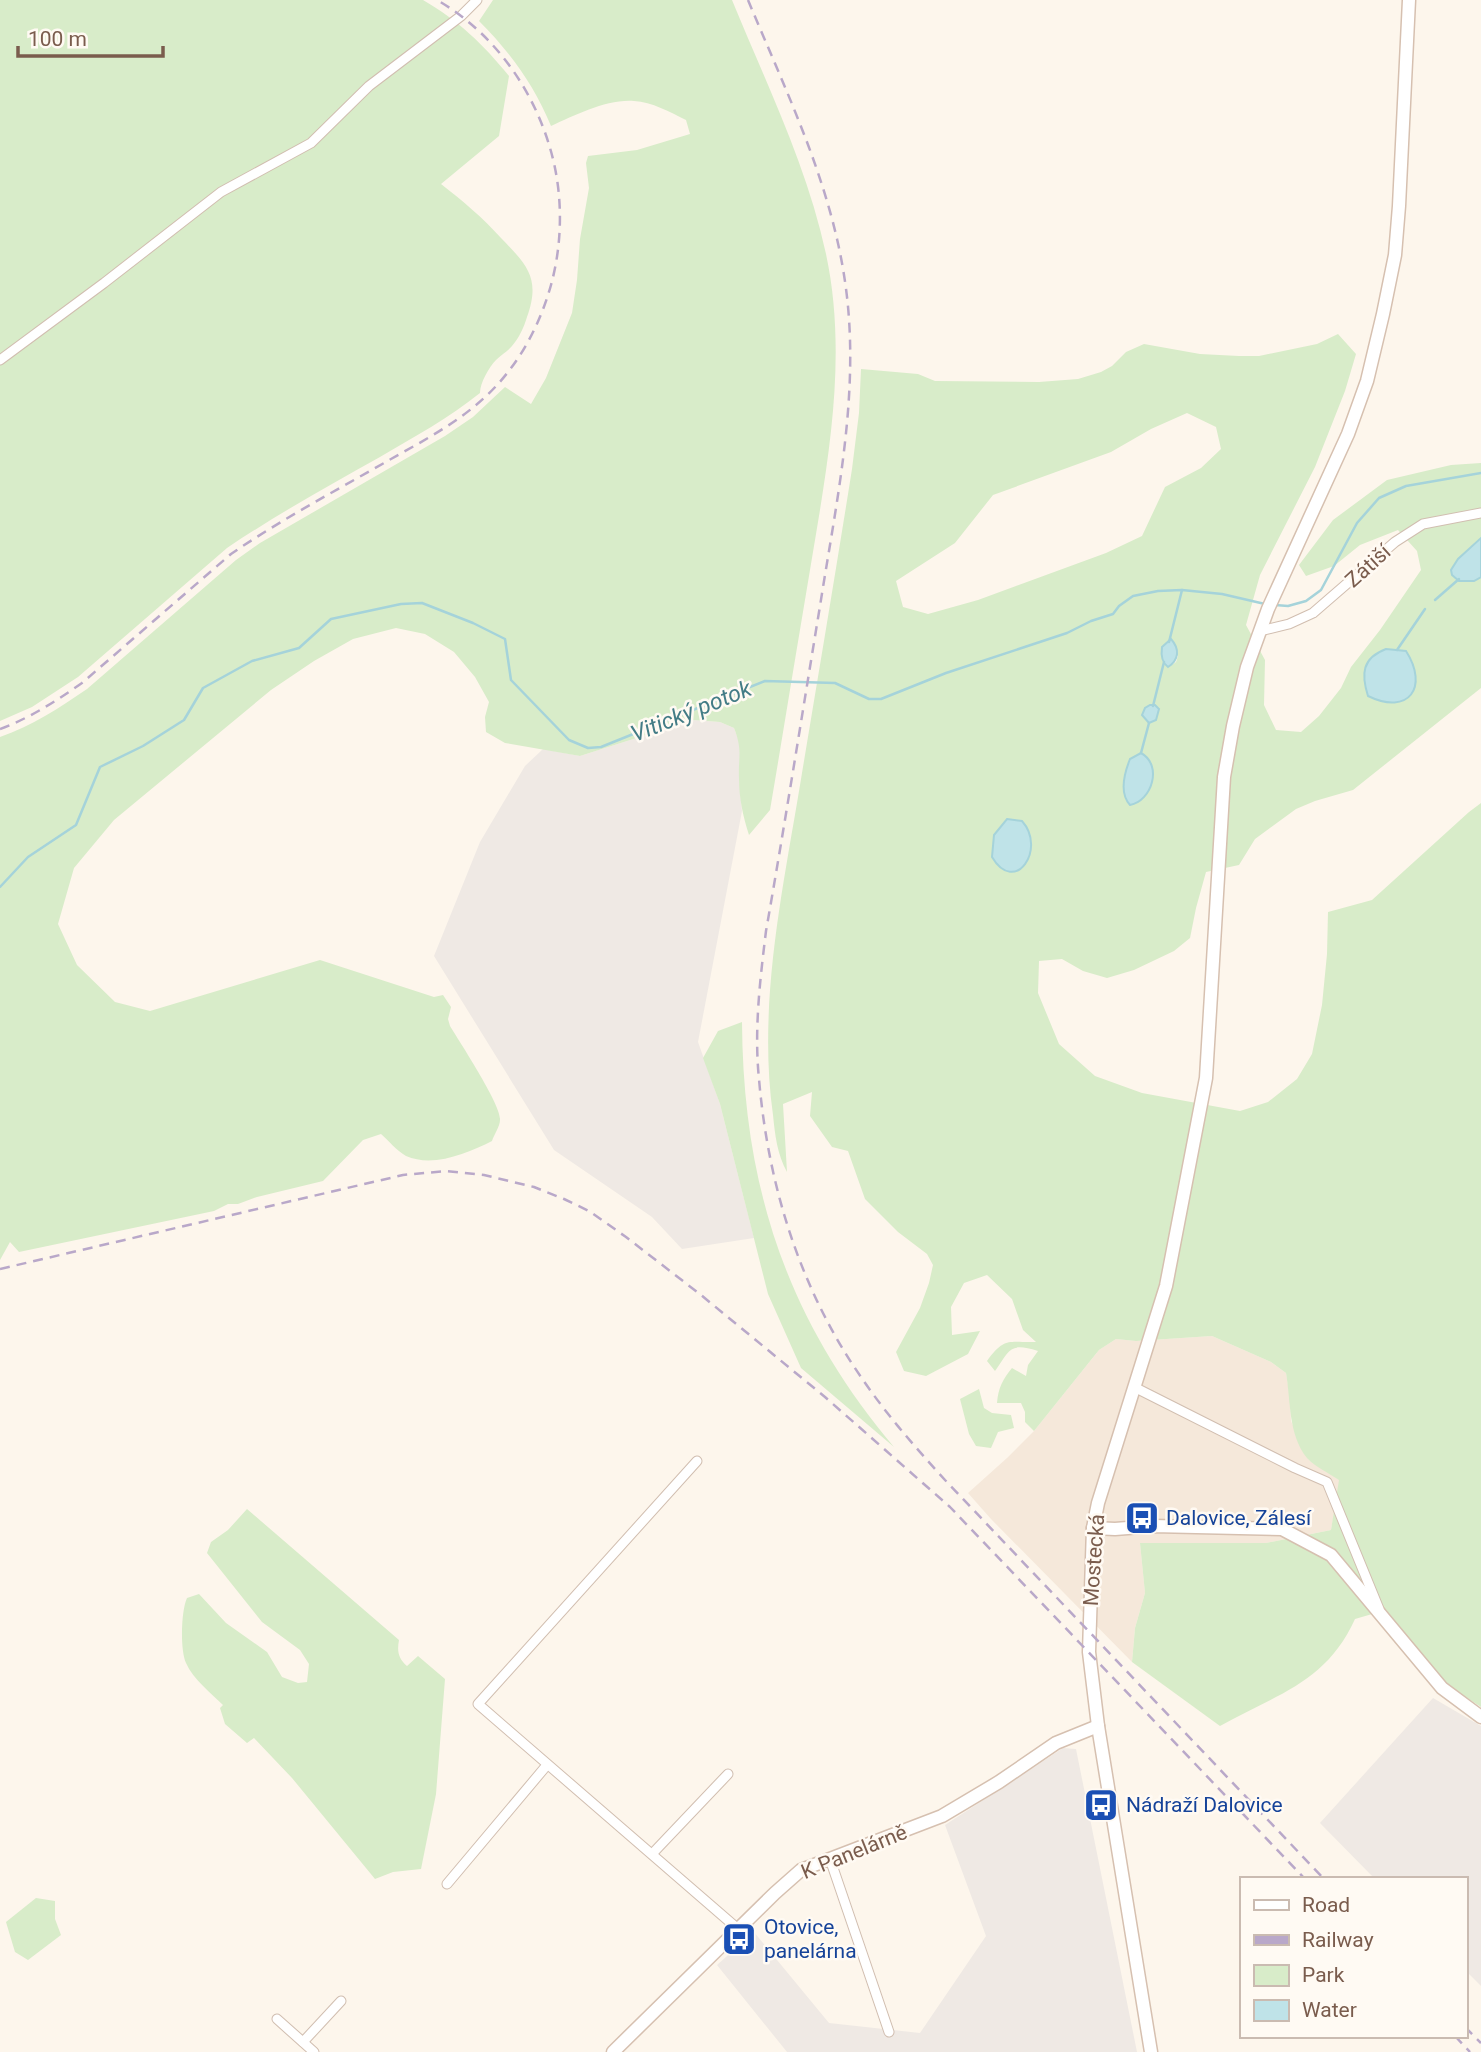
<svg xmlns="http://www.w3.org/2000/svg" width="1481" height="2052" font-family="Roboto,sans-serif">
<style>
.residential{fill:#f5e8da}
.industrial{fill:#efe9e4}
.green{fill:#d8ecc9;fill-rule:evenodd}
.water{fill:#bfe3e8;stroke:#a5d3da;stroke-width:2}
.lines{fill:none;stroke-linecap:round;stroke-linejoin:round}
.stream{stroke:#a5d3da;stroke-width:2.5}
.street-casing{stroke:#d1beb0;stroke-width:11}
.secondary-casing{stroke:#d6c0b0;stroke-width:15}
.street{stroke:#fff;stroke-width:9}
.secondary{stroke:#fff;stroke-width:12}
.rail{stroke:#b9a8c9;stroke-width:2.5;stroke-dasharray:10 7;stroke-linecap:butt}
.labels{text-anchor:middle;stroke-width:5;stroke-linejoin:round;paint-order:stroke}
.street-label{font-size:21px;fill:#7a5c4d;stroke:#fffaf3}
.transit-label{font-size:21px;fill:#164399;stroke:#fffaf3;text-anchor:start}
.water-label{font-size:23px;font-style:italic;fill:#437c86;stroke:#fffaf3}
</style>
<rect width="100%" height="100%" fill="#fdf6ec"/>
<!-- residential -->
<polygon class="residential" points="1212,1336 1271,1362 1286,1373 1290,1397 1291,1421 1309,1460 1340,1480 1331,1530 1266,1543 1140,1543 1145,1593 1135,1628 1132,1662 991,1519 968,1493 1007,1458 1034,1431 1099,1350 1116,1339 1136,1341"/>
<!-- industrial -->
<g class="industrial">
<polygon points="693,720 720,722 734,728 741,746 739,778 742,811 698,1042 720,1104 754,1238 682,1249 652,1217 554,1150 434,956 480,842 525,766 543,749 580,756"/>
<polygon points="1433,1698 1481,1726 1481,1986 1465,1970 1465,1879 1375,1879 1320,1823"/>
<polygon points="1063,1748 1076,1749 1137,2052 787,2052 717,1965 754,1932 829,2023 920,2033 986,1936 945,1825"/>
</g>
<!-- green -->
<g class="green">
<path d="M0,0H423C459,21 483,44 509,76L499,136L441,184C463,201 483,218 501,238C527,265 541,278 527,317C524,327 519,338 512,346C508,351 501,355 496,360C489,367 480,383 480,393C449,418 414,437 380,457C328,486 276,515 227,548L78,677L32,707L0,721Z"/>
<path d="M493,0H732C766,83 807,166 826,254C848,357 828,462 811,564C797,646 784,728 770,810L749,835C743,816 739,798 739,779C738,756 743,751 734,728L720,722L693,720L580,756L505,743L486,732L485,717L489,702L475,677L454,652L425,634L396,628L353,639L314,661L271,690L114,820L74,868L58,924L77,965L115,1002L150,1011L320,960L434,997L443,995L451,1007L448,1019L450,1026C459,1041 502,1106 500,1120C500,1126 494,1135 492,1141C468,1153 433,1168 406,1156C397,1151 388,1140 381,1134L363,1140L323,1181L257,1197L238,1204H228L214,1211L19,1252L10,1242L0,1260V737C32,726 59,708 87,689L236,560L260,543L445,436L473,417L505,387L531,404L546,378L572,313L577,280L580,239L589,188L586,163L588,156L637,150L690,134L686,120C670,112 652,102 634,101C606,99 576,115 551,126C534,85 510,52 479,21Z"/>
<path d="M1338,334L1356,354L1345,391L1315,467L1260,575L1246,625L1265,660L1264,705L1276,730L1301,732L1319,716L1341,688L1351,667L1380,630L1421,570L1417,551L1398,530L1360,545L1334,566L1306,576L1299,565L1333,520L1387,480L1451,465L1481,463V538L1458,559L1451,571L1455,578L1474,581L1481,577V688L1353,790L1315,801L1296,809L1255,839L1239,865L1206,872L1196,908L1190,938L1174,951L1134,970L1107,978L1083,971L1062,959L1039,961L1038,993L1059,1044L1095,1076L1142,1093L1240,1111L1268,1102L1297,1079L1312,1054L1322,1005L1327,954L1328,912L1372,900L1469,812L1481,803V1707L1446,1684L1386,1610L1355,1619C1326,1683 1277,1694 1220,1726L1132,1662L1135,1628L1145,1593L1140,1543H1266L1331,1530L1339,1480C1329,1473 1315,1467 1307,1458C1288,1434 1291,1402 1286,1373L1271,1362L1212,1336L1136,1341L1116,1339L1099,1350L1034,1431L1025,1422V1412L1021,1403H997C998,1388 1003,1379 1012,1368L1026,1376L1028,1365L1038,1351C1009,1342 1010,1350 995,1371L987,1361C1005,1336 1010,1343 1036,1342L1023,1330L1012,1299L987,1275L964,1283L951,1307L952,1335L980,1331L968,1354L926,1376L904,1371L896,1352L920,1308L929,1283L933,1265L927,1254L898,1232L865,1199L848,1151L832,1147L810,1116L812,1092L783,1104L787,1172C777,1154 775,1135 773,1115C757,1001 784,885 802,773C819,671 836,570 852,469L859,413L861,369L918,374L935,381L1039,382L1078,379L1101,372L1112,366L1126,352L1144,344L1200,354L1239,356H1259L1317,344ZM1187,413L1216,427L1221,449L1201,468L1165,487L1142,536L1106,553L978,600L928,614L903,607L896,581L955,543L993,495L1111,452L1151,429ZM1162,647L1178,656L1176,662L1172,665L1164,664L1161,654Z"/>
<path d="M742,1022C743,1187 787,1320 894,1447L801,1368L768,1294L720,1104L703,1058L718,1031Z"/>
<polygon points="979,1389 984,1408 992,1413 1011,1415 1014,1428 998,1432 991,1448 976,1446 969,1434 960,1399"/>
<path d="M247,1509L399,1640C397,1651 398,1658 407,1666L418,1656L445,1679L436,1794L421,1869L393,1872L375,1879L292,1778L254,1738L247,1743L225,1724L220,1708L223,1705C211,1693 193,1679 186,1663C180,1650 181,1611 187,1598L199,1594L226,1623L267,1652L282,1677L298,1683L307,1682L309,1664L300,1650L262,1622L207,1553L211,1542L228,1530Z"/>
<polygon points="36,1898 55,1901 55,1919 61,1935 28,1960 15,1952 6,1922"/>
</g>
<!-- water -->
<g class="water">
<polygon points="1481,538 1481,577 1474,581 1459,581 1452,575 1451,570 1458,559"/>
<path d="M1171,639C1180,649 1179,660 1168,667C1161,662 1161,654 1162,647Z"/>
<path d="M1386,649L1406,651C1429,687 1409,716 1368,696C1361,674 1362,658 1386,649Z"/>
<polygon points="1150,705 1155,705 1159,709 1156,720 1149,723 1142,715 1145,708"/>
<path d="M1141,753C1163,765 1152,801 1130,805C1119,793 1124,774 1130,759Z"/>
<path d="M1007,819L1022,821C1047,849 1015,896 992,857L994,835Z"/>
</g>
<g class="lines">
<!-- stream -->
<g class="stream">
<polyline points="1435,600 1459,579"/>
<polyline points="1275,605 1288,606 1306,601 1321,590 1357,523 1379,498 1406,486 1481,473"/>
<polyline points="1169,642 1182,590"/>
<polyline points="1397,650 1425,609"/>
<polyline points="1153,706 1164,662"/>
<polyline points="1141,753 1149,723"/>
<polyline points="0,887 28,857 76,825 100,767 143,746 184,720 203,688 252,661 299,648 331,619 401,604 422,603 473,623 505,639 511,680 569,740 588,748 601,747 765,681 835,683 869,699 881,699 946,673 1067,633 1091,621 1113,614 1119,606 1133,596 1158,591 1182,590 1222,594 1265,604"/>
</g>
<!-- street casing -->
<g class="street-casing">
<g id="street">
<polyline points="0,360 104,283 221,192 311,143 369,86 461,16 477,0"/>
<polyline points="1260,631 1289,624 1313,613 1395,542 1423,524 1481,513"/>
<polyline points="1134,1387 1295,1468 1327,1482 1379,1609"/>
<polyline points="697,1461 478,1704 738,1929"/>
<polyline points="652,1854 728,1774"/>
<polyline points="830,1859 889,2032"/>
<polyline points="447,1884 547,1765"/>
<polyline points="277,2019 314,2052"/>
<polyline points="303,2042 341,2001"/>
</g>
</g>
<!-- secondary casing -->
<g class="secondary-casing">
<g id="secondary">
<polyline points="1093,1528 1115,1529 1153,1526 1282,1529 1331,1555 1442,1688 1481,1717"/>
<polyline points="613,2052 775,1893 801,1870 942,1816 999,1782 1056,1743 1098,1726"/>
<polyline points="1151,2052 1098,1726 1089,1652 1093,1528 1098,1503 1166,1286 1206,1078 1224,777 1233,726 1247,667 1268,609 1348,434 1367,381 1383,314 1395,255 1399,206 1409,0"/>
</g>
</g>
<!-- street -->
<use href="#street" class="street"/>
<!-- secondary -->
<use href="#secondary" class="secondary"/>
<!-- rail -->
<g class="rail">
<path d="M748,0C785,89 829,179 844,275C862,386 837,497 820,606C802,715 785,823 766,931C760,980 754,1030 759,1079C768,1185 800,1289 861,1377C886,1414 915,1447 945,1480L1324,1879"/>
<path d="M0,729C30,718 56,701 82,683L231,554C282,519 337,490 391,459C423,441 457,423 484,398C517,368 539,328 551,285C562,245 563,200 553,159C537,94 496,34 437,0"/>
<polyline points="0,1269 403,1175 446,1171 484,1175 534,1187 564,1199 589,1211 626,1237 701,1295 825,1397 950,1507 1305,1879"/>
<polyline points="1465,2027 1481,2043"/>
<polyline points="1455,2036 1470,2052"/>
</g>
</g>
<!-- icons -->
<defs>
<g id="bus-square" transform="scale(1.75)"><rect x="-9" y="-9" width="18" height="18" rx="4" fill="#1a4fb4" stroke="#fffaf3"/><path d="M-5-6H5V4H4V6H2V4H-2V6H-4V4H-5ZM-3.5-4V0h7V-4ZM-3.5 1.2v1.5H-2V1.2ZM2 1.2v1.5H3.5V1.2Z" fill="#fff"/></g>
</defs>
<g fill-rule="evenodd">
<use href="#bus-square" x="1142" y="1518"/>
<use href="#bus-square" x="1101" y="1805"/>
<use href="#bus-square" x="739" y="1939"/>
</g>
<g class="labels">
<!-- street labels -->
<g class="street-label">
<text transform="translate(1368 566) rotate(-42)" y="7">Zátiší</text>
<text transform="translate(1094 1560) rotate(-86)" y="7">Mostecká</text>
<text transform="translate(854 1852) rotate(-22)" y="7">K Panelárně</text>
</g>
<!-- transit labels -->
<g class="transit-label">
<text x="1166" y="1525">Dalovice, Zálesí</text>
<text x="1126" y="1812">Nádraží Dalovice</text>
<text x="764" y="1934">Otovice,<tspan x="764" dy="24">panelárna</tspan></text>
</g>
<!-- water labels -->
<g class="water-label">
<text transform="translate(691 711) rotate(-22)" y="8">Vitický potok</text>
</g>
</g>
<!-- legend -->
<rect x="1240" y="1877" width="228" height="161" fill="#fffaf3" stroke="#cabbb1" stroke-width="2"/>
<rect x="1254" y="1900" width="35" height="10" fill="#ffffff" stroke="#cabbb1" stroke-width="2"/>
<text x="1302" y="1912" font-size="21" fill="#7a5c4d">Road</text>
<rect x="1254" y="1935" width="35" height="10" fill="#b9a8c9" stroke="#cabbb1" stroke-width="2"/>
<text x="1302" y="1947" font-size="21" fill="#7a5c4d">Railway</text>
<rect x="1254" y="1965" width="35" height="21" fill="#d8ecc9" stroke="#cabbb1" stroke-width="2"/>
<text x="1302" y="1982" font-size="21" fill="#7a5c4d">Park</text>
<rect x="1254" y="2000" width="35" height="21" fill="#bfe3e8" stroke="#cabbb1" stroke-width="2"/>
<text x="1302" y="2017" font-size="21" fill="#7a5c4d">Water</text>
<!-- scale -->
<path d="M18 46v10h145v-10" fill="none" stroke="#7a5c4d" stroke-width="3.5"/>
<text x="28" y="46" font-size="21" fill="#7a5c4d" stroke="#fffaf3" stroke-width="5" paint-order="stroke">100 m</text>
</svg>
